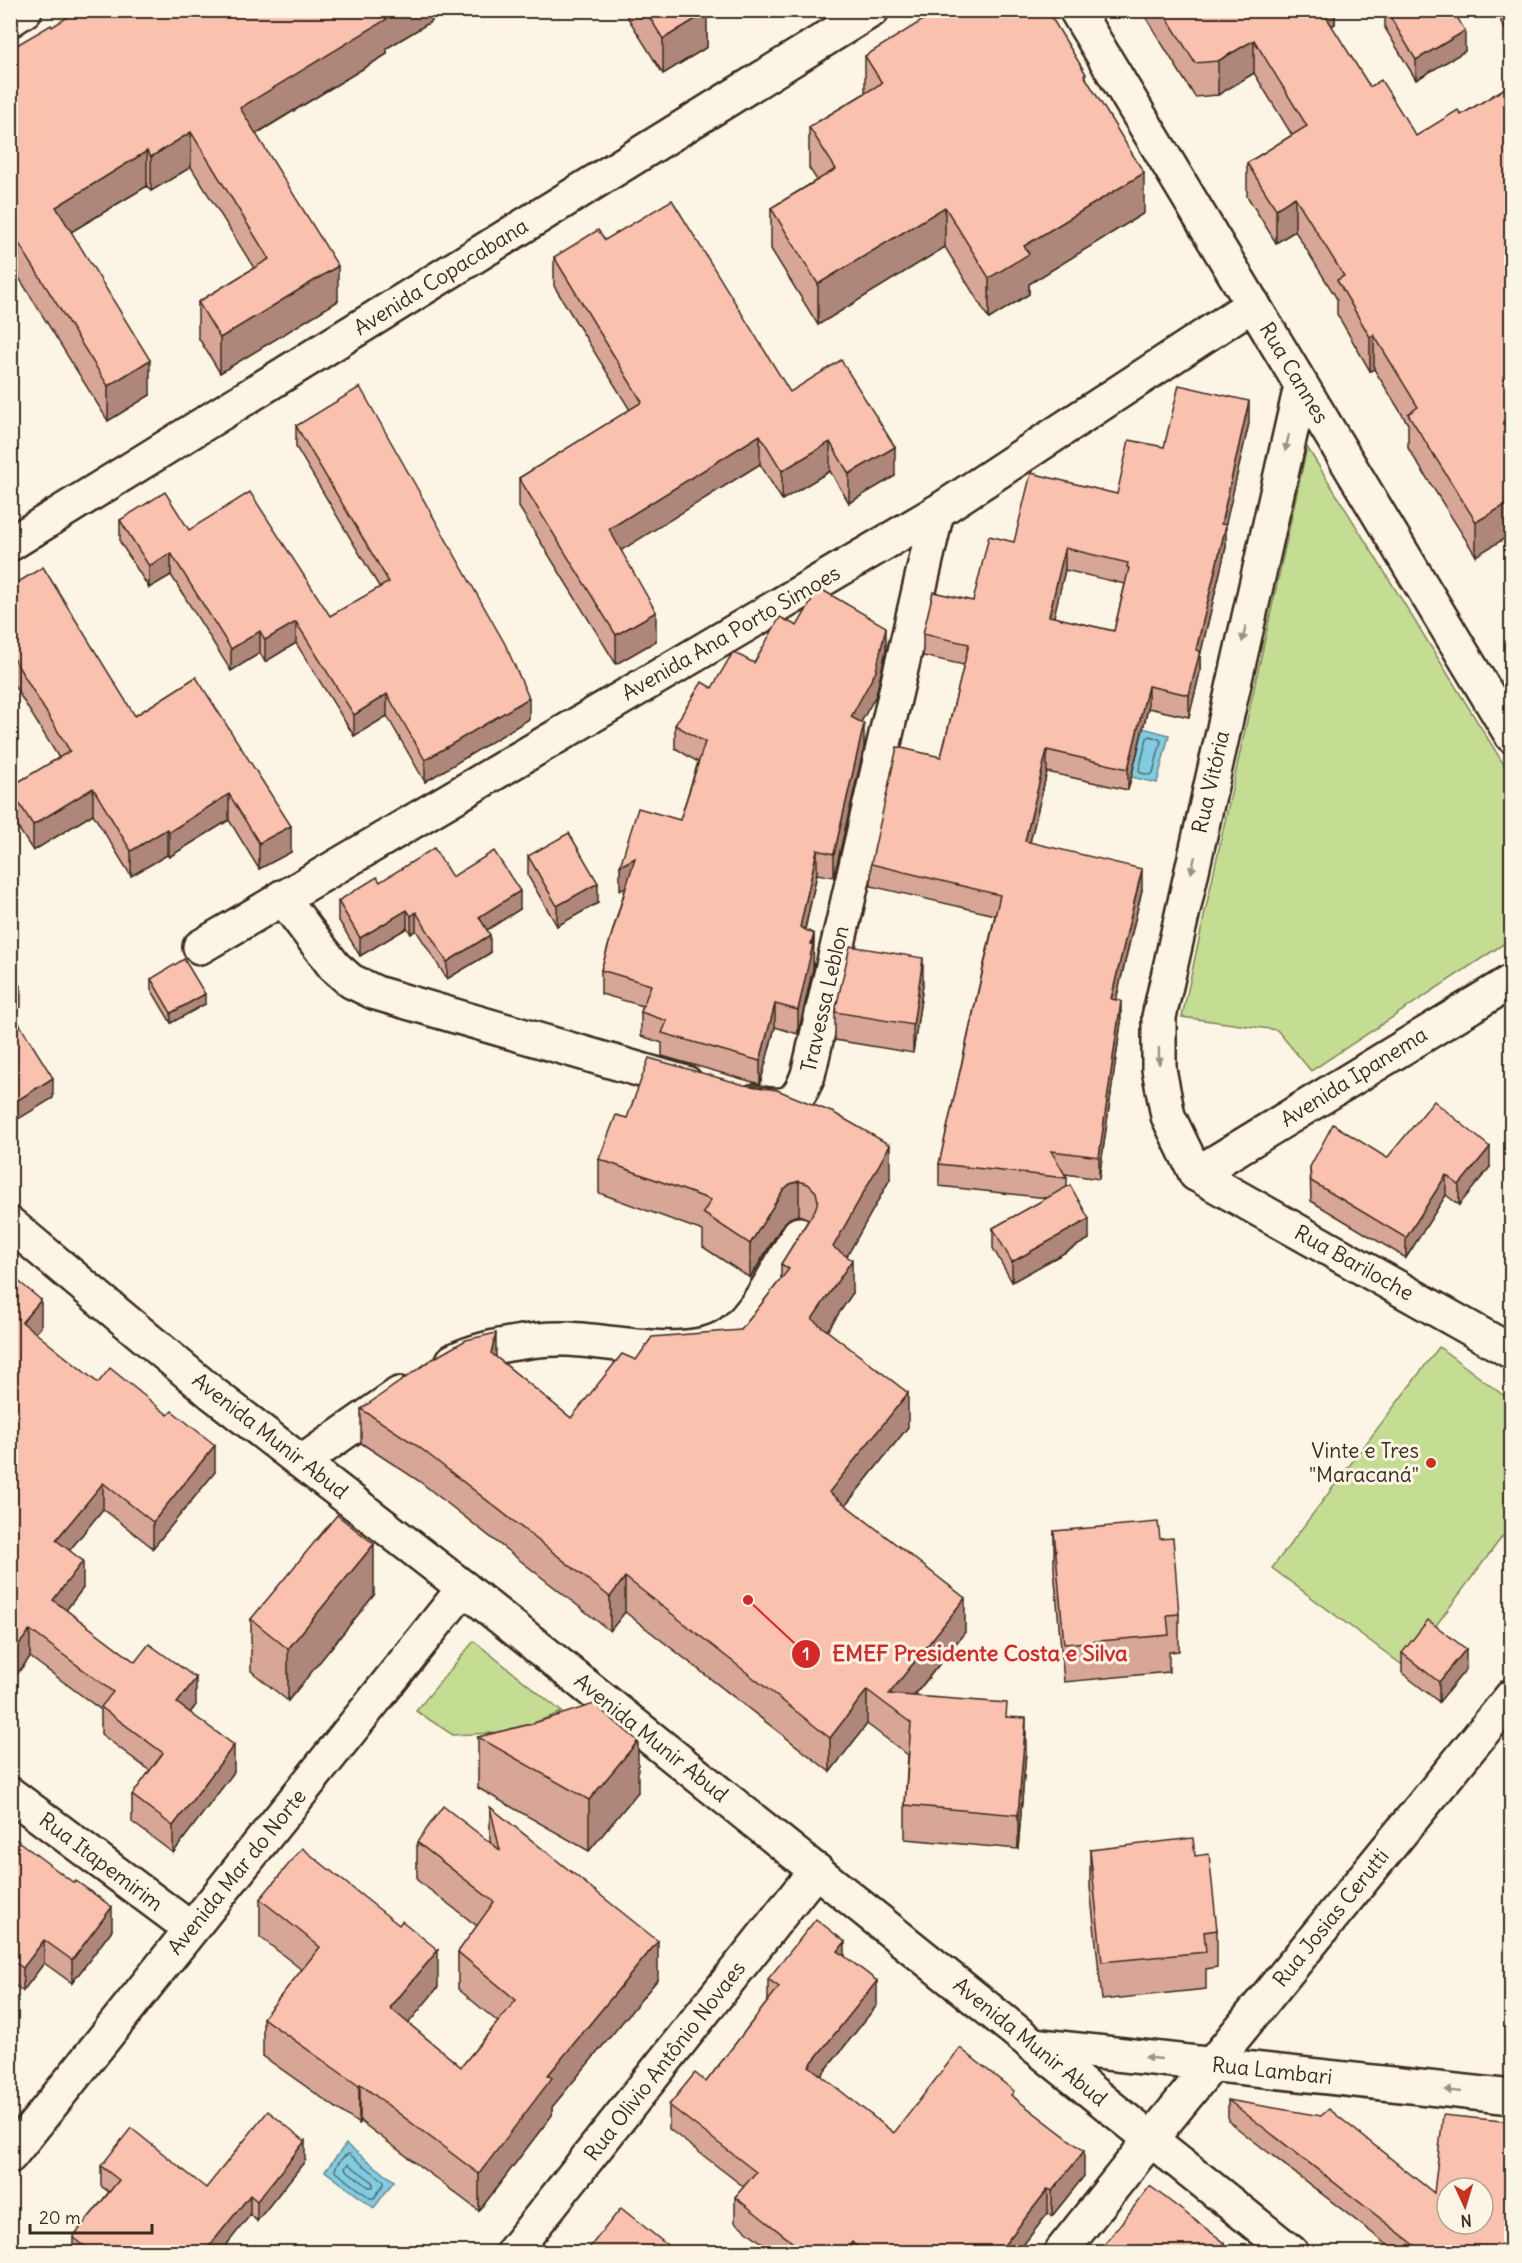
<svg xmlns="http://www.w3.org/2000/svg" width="1522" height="2263" font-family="Delius,sans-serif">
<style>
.green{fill:#c4dd93;stroke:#808458;stroke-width:1.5}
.water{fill:#81cce1;stroke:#658b93;stroke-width:1.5}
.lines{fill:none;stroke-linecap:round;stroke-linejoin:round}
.shore{stroke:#576b6c;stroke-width:1.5}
.minor-casing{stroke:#3b2a1e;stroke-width:38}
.minor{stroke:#fcf5e5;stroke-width:33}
.wall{fill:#d7a696;stroke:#3b2a1e;stroke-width:1.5;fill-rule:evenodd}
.shaded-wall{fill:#af877a;stroke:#3b2a1e;stroke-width:1.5}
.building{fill:#fac1af;stroke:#3b2a1e;stroke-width:1.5;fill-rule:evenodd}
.oneway{fill:#9c9082}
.poi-dot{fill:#c8321e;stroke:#fcf5e5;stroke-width:2}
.labels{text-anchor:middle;stroke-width:6;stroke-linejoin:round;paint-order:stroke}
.street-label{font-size:21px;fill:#3b2a1e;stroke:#fcf5e5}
.poi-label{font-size:21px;fill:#3b2a1e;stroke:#fcf5e5;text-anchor:end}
.leader{fill:none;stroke:#d62828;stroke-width:2}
.callout-dot{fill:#d62828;stroke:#fcf5e5;stroke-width:2}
.mark-label{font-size:18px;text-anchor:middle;font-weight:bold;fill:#fff}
.callout-label{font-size:22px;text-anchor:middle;font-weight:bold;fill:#d62828;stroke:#fcf5e5;stroke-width:6;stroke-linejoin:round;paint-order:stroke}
</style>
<rect width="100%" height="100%" fill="#fcf5e5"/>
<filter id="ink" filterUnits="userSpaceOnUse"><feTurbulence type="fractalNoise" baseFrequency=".0167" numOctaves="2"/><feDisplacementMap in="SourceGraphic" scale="12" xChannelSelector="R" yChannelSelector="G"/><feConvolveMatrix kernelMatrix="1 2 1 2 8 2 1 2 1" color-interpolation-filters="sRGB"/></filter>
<g filter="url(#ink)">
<!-- green -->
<g class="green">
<polygon points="1307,447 1511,776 1511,939 1311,1071 1277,1030 1182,1017"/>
<polygon points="1439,1347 1511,1401 1511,1525 1405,1667 1272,1568"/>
<polygon points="474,1641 562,1712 510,1732 453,1735 416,1711"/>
</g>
<!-- water -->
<g class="water">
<polygon points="1143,728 1169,735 1157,783 1131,777"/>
<polygon points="346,2144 394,2181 374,2208 325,2171"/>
</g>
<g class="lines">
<!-- shore -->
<g class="shore">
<polygon points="1150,736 1159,739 1161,741 1153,773 1150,775 1141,773 1139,770 1147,738"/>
<path d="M349,2154L384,2181V2184L374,2198H370L335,2171C335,2166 343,2155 349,2154Z"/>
<polygon points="348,2164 373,2182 373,2187 369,2187 346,2170 345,2167"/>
</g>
<!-- minor casing -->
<g class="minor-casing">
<g id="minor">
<polyline points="1076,10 1512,736"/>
<polyline points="10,20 25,10"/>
<polyline points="10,544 872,10"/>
<polyline points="282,897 334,966 351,981 376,993 686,1083"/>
<polyline points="200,947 937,512 1253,304"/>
<path d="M753,1102C786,1109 796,1107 808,1075L937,512"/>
<polyline points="1196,1174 1168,1116 1159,1069 1159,1017 1301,386"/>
<polyline points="1196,1174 1512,981"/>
<polyline points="1196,1174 1512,1352"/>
<polyline points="10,1224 212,1393 464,1588 1291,2252"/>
<path d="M453,1361C479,1347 535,1338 565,1339C611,1340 694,1362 732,1332C760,1310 780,1264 799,1234"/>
<polyline points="302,1462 399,1394"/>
<polyline points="10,1794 191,1929"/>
<polyline points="1032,2045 1512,2097"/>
<polyline points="10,2156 464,1588"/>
<polyline points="513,2252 816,1870"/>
<polyline points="1061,2252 1151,2139 1512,1696"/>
</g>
</g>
<!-- minor -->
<use href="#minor" class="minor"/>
</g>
<!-- wall -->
<g class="wall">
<polygon points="432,10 432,21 387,48 387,54 256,134 338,301 220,373 198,337 198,302 254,268 191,167 151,191 147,186 71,232 150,395 108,421 18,276 10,281 10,49 52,27"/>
<polygon points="623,10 706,10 707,47 663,74"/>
<polygon points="1141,10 1335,10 1335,24 1331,26 1370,87 1416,136 1461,115 1512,84 1476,556 1408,448 1408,424 1374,369 1370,371 1337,314 1337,299 1295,231 1276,243 1247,196 1247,163 1292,135 1254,73 1218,95 1195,97"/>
<polygon points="1385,10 1453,10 1465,51 1416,80 1385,28"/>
<polygon points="1512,10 1512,40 1501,22 1501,12"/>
<polygon points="865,56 1086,78 1144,213 1029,284 1029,294 989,319 945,247 818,325 771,249 771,208 817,180 809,168 809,127 865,93"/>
<polygon points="605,240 790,392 895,476 849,503 830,471 782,500 760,464 621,550 656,641 616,664 519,507 519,478 630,410 554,286 554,257"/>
<path d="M1249,423L1225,525L1226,547L1200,656V672L1189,717L1148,708L1128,790L1047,772L1030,842L1142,890L1116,1000L1121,1022L1099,1179L1065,1174L1067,1178V1186L1089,1239L1012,1282L993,1248V1228L1047,1198L939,1186V1164L995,915L871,886V864L941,757L964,665L923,656V634L973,601L1014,542L1117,494L1164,447ZM1065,570L1125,584L1114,631L1053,617Z"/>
<polygon points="296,426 529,719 425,782 387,716 354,736 296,643 265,662 260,653 231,671 171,575 149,588 120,542 120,520 189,530 330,616 380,588 296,447"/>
<polygon points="10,587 135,716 196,677 291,852 259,869 229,820 169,857 167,855 131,876 93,814 33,851 10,815 10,787 59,758 10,679"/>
<polygon points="797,626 886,650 876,695 861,722 864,747 834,877 817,874 805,930 814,934 813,968 798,1034 775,1027 760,1084 662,1056 662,1043 641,1036 641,1012 643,1006 601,994 601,970 626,886 620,890 680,820 698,762 675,748 675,725 712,688 754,663"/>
<polygon points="528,856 598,903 557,926 528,876"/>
<polygon points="452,877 520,909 487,930 490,953 447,979 416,930 411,934 407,928 360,956 338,919 338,901 380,882"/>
<polygon points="151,979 205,1004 171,1023 151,989"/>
<polygon points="923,985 913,1053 835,1040 835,1012"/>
<polygon points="627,1118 890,1179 847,1256 852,1294 827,1331 908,1427 846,1505 965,1632 914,1696 1007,1717 1026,1752 1018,1849 905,1839 905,1805 908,1755 867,1724 830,1772 625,1612 610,1631 419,1481 361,1443 361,1409 496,1357 571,1418 636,1360 741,1330 781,1279 781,1264 809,1219 799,1215 790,1218 783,1224 750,1278 703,1247 703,1231 599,1193 599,1159"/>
<polygon points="1387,1158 1490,1167 1459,1205 1446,1195 1406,1258 1311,1201 1310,1167"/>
<polygon points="10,1274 41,1327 35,1333 98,1383 215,1472 153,1548 103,1509 69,1551 83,1588 66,1610 135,1662 196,1705 190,1713 234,1772 173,1853 132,1822 132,1795 150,1771 101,1734 101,1710 30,1657 14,1678 10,1675"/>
<polygon points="1054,1531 1160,1539 1179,1614 1179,1651 1169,1652 1169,1672 1064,1682 1054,1569"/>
<polygon points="374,1595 288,1701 251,1671 251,1619"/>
<polygon points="1402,1653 1466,1669 1439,1702 1402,1673"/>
<polygon points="531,1724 638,1792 589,1851 478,1788 478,1737"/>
<polygon points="490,1807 658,1979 552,2107 552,2115 479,2211 360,2121 359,2124 263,2056 263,2018 302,1970 260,1937 260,1899 438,1987 408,2023 461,2067 498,2022 458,1989 458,1952 477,1926 417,1880 417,1842 490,1842"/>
<polygon points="10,1835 112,1930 72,1983 44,1963 23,1991 10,1982"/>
<polygon points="1090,1850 1195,1856 1217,1930 1217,1967 1206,1969 1206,1989 1102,2000 1090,1887"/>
<polygon points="845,1957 877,2005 821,2076 894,2133 1014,2097 1084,2176 1052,2216 1048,2213 1017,2253 775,2253 735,2222 735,2197 744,2187 669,2129 669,2105 706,2082 768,2001 768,1979"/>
<polygon points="1228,2100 1434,2193 1512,2253 1398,2253 1228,2121"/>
<polygon points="305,2161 257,2221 250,2215 220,2253 73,2253 73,2237 109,2192 101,2186 101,2166 206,2188"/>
</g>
<!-- shaded-wall -->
<g class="shaded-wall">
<polygon points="392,10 432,10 432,21 387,48 387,54 240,143 240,108"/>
<polygon points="1316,10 1335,10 1335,24 1316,35"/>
<polygon points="707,12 707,47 663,74 663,39"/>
<polygon points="1465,31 1465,51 1416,80 1416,60"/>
<polygon points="1254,40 1254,73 1218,95 1218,61"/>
<polygon points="191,132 191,167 151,191 151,157"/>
<polygon points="147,151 147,186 56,241 56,207"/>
<polygon points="1144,173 1144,213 1029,284 1029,294 989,319 989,278 1024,246"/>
<polygon points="1295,197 1295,231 1276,243 1276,209"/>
<polygon points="945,207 945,247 818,325 818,284"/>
<polygon points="18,242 18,276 10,281 10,246"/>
<polygon points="338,266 338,301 220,373 220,338"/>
<polygon points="1374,335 1374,369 1370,371 1370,337"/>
<polygon points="150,360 150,395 108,421 108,386"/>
<polygon points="1249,401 1249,423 1221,545 1221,524"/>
<polygon points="12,427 12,462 10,463 10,428"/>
<polygon points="760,435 760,464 609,558 609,529"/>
<polygon points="830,442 830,471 782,500 782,471"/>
<polygon points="895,447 895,476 849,503 849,474"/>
<polygon points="1512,501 1512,534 1476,556 1476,522"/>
<polygon points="1226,525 1226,547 1200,656 1200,672 1189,717 1189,695 1196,650"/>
<polygon points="1065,548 1065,570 1049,638 1049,616"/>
<polygon points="171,553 171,575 149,588 149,566"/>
<polygon points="656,612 656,641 616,664 616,635"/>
<polygon points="296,622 296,643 265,662 265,640"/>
<polygon points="886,627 886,650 876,695 851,740 851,717"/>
<polygon points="260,631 260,653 231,671 231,649"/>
<polygon points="1148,686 1148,708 1128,790 1128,769"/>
<polygon points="387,694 387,716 354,736 354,715"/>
<polygon points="529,698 529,719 425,782 425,760"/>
<polygon points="864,724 864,747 834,877 834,854"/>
<polygon points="1047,750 1047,772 1025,863 1025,841"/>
<polygon points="93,788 93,814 33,851 33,825"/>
<polygon points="229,794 229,820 169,857 169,832"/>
<polygon points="291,826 291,852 259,869 259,843"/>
<polygon points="167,829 167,855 131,876 131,851"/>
<polygon points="817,850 817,874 800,951 800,927"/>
<polygon points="635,858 635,881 620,890 620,866"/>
<polygon points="1142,869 1142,890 1111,1021 1111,999"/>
<polygon points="598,883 598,903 557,926 557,906"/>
<polygon points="520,891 520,909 479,935 479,917"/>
<polygon points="407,910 407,928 360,956 360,938"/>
<polygon points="416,912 416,930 411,934 411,916"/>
<polygon points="814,934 813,968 798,1034 798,1010"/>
<polygon points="490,935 490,953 447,979 447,962"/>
<polygon points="923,958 923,985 913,1053 913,1025"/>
<polygon points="21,987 21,1007 10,1013 10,994"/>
<polygon points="205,994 205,1004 171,1023 171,1013"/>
<polygon points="1121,1001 1121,1022 1099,1179 1099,1157"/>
<polygon points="775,1004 775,1027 760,1084 760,1061"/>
<polygon points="53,1078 53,1098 10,1124 10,1105"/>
<polygon points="890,1145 890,1179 833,1281 833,1247"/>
<polygon points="1490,1147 1490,1167 1459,1205 1459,1185"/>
<polygon points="1446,1175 1446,1195 1406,1258 1406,1238"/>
<polygon points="799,1181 799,1215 790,1218 783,1224 750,1278 750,1244 783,1190 790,1184"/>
<polygon points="1089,1219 1089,1239 1012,1282 1012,1262"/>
<polygon points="852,1260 852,1294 812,1353 812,1319"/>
<polygon points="41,1300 41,1327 22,1349 22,1322"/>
<polygon points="496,1333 496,1367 491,1353"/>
<polygon points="908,1393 908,1427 829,1526 829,1492"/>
<polygon points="215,1445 215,1472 153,1548 153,1522"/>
<polygon points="103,1483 103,1509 56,1567 56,1540"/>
<polygon points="374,1544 374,1595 288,1701 288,1649"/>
<polygon points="83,1561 83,1588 53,1627 53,1600"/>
<polygon points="625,1577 625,1612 610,1631 610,1597"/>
<polygon points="965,1598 965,1632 899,1714 889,1694"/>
<polygon points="30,1630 30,1657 14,1678 14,1651"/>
<polygon points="1466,1649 1466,1669 1439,1702 1439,1682"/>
<polygon points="196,1678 196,1705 177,1730 177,1703"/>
<polygon points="867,1690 867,1724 830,1772 830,1738"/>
<polygon points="1026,1718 1026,1752 1018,1849 1018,1815"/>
<polygon points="638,1741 638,1792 589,1851 589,1800"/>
<polygon points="234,1745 234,1772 173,1853 173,1826"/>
<polygon points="112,1907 112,1930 72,1983 72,1960"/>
<polygon points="44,1940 44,1963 23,1991 23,1968"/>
<polygon points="658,1941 658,1979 552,2107 552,2115 479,2211 479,2174 548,2075"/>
<polygon points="845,1942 845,1966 838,1951"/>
<polygon points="438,1950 438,1987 390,2046 390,2008"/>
<polygon points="877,1981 877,2005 809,2091 809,2066"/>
<polygon points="360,2084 360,2121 359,2124 359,2086"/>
<polygon points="305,2141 305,2161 257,2221 257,2201"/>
<polygon points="1084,2151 1084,2176 1052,2216 1052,2191"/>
<polygon points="1048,2189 1048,2213 1017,2253 998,2253"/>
<polygon points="250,2195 250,2215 220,2253 204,2253"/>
<polygon points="852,2242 852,2253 844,2253"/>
<polygon points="1225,2243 1225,2253 1218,2253"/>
</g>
<!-- building -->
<g class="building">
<polygon points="79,10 392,10 385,15 387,19 240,108 338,266 220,338 198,302 269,259 191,132 151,157 147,151 56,207 150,360 108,386 18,242 10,246 10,49 51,25 52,27"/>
<polygon points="645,10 706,10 707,12 663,39"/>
<polygon points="939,10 1047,10 1086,74 1084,75 1144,173 1024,246 1029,254 989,278 945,207 818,284 771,208 836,169 809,127 882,83 865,56"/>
<polygon points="1162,10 1322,10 1370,87 1381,80 1416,136 1458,110 1461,115 1512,84 1512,501 1476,522 1408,414 1418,407 1374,335 1370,337 1337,280 1344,276 1295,197 1276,209 1247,163 1307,126 1254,40 1218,61 1195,63"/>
<polygon points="1386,10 1453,10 1465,31 1416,60"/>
<polygon points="1503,10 1512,10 1512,30 1501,12"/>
<polygon points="672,200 790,392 841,360 895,447 849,474 830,442 782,471 760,435 609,529 656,612 616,635 519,478 642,402 554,257 598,230 605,240"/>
<path d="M1179,385L1249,401L1221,524L1226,525L1196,650L1200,651L1189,695L1148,686L1128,769L1047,750L1025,841L1142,869L1111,999L1121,1001L1099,1157L1051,1151L1067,1178L939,1164L1000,895L871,864L897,747L941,757L969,644L923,634L933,592L973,601L989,536L1014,542L1031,473L1117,494L1129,440L1164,447ZM1065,548L1128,563L1127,567L1129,568L1114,631L1049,616Z"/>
<polygon points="360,387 505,644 529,698 425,760 387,694 354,715 296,622 265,640 260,631 231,649 171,553 149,566 120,520 165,492 189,530 250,492 330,616 389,582 296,426"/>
<polygon points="43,567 135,716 196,677 291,826 259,843 229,794 169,832 167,829 131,851 93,788 33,825 10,789 10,787 70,751 10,653 10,587"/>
<polygon points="819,588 886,627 876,671 851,717 864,724 834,854 817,850 800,927 814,934 811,944 813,944 798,1010 775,1004 760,1061 662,1033 667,1021 641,1012 651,985 601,970 635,858 620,866 638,808 680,820 705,742 675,725 702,682 712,688 733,652 754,663 780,617 797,626"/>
<polygon points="569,833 598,883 557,906 528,856"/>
<polygon points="434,848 452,877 494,851 520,891 479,917 490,935 447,962 416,912 411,916 407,910 360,938 338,901 377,877 380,882"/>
<polygon points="850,946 923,958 913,1025 835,1012"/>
<polygon points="184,959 205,994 171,1013 151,979"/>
<polygon points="10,971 21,987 10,994"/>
<polygon points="10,1009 53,1078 10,1105"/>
<polygon points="649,1058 744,1085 777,1090 834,1113 890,1145 833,1247 852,1260 812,1319 908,1393 829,1492 965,1598 889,1694 1007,1703 1006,1717 1026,1718 1018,1815 905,1805 911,1723 867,1690 830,1738 625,1577 610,1597 419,1447 361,1409 431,1360 466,1340 496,1333 491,1353 571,1418 622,1354 636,1360 652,1337 741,1330 789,1269 781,1264 815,1210 818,1201 816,1192 808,1184 799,1181 790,1184 783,1190 750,1244 703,1213 711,1200 599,1159 616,1115 627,1118"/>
<polygon points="1434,1101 1490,1147 1459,1185 1446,1175 1406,1238 1311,1181 1310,1167 1333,1124 1387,1158"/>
<polygon points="1070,1185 1089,1219 1012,1262 993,1228"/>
<polygon points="10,1274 41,1300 22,1322 98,1383 110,1368 168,1415 172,1411 215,1445 153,1522 103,1483 56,1540 83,1561 53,1600 135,1662 149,1644 196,1678 177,1703 234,1745 173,1826 132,1795 163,1753 101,1707 113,1692 30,1630 14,1651 10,1648 10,1567 18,1557 10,1551"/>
<polygon points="337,1515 374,1544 288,1649 251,1619"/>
<polygon points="1158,1522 1160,1539 1173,1538 1179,1614 1167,1615 1169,1635 1064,1644 1054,1531"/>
<polygon points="1428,1620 1466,1649 1439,1682 1402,1653"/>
<polygon points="594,1704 638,1741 589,1800 478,1737 531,1724"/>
<polygon points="443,1806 500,1850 490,1807 658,1941 548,2075 552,2078 479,2174 360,2084 359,2086 263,2018 320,1947 260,1899 302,1848 399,1925 402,1921 438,1950 390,2008 461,2067 516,2000 458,1952 494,1902 417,1842"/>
<polygon points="10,1835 74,1883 76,1881 112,1907 72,1960 44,1940 23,1968 10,1959"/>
<polygon points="1193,1838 1195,1856 1209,1854 1217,1930 1204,1932 1206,1952 1102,1962 1090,1850"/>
<polygon points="816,1919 845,1942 838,1951 877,1981 809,2066 894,2133 960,2048 1014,2091 1011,2095 1084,2151 1052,2191 1048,2189 998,2253 865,2253 852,2242 844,2253 806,2253 735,2197 756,2172 669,2105 695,2073 706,2082 755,2018 779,1987 768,1979"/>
<path d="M1228,2100L1321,2116L1329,2109L1434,2193L1443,2115L1512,2122V2253H1425ZM1447,2188H1483V2224H1447Z"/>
<polygon points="268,2111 305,2141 257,2201 250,2195 204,2253 83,2253 87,2248 73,2237 119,2180 101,2166 131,2128 206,2188"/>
<polygon points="1150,2186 1225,2243 1218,2253 1098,2253"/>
<polygon points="621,2208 677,2253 585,2253"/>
<polygon points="291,2248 297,2253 287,2253"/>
</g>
<!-- one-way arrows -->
<defs><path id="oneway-solid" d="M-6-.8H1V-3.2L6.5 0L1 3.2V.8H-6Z" transform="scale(1.5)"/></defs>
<g class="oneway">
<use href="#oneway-solid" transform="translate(1287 443) rotate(103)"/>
<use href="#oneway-solid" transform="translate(1244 634) rotate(103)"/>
<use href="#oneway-solid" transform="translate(1193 865) rotate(103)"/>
<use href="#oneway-solid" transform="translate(1159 1056) rotate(89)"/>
<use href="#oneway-solid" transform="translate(1153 2058) rotate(-174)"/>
<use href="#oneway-solid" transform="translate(1453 2091) rotate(-174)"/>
</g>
</g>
<!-- markers -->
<circle class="poi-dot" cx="1431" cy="1463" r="6"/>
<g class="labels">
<!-- street labels -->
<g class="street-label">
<text transform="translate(441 277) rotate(-32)" y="7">Avenida Copacabana</text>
<text transform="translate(1294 373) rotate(59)" y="7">Rua Cannes</text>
<text transform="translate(731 633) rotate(-30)" y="7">Avenida Ana Porto Simoes</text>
<text transform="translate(1211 782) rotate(-77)" y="7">Rua Vitória</text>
<text transform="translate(825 999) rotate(-77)" y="7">Travessa Leblon</text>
<text transform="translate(1354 1077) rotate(-32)" y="7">Avenida Ipanema</text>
<text transform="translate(1354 1263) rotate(29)" y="7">Rua Bariloche</text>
<text transform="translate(270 1436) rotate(38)" y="7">Avenida Munir Abud</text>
<text transform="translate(651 1738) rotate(39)" y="7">Avenida Munir Abud</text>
<text transform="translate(101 1862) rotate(37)" y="7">Rua Itapemirim</text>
<text transform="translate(237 1872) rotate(-51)" y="7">Avenida Mar do Norte</text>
<text transform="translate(1331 1918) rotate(-51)" y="7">Rua Josias Cerutti</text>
<text transform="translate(1030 2042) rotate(39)" y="7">Avenida Munir Abud</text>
<text transform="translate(665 2061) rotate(-52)" y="7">Rua Olivio Antônio Novaes</text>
<text transform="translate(1272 2071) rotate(6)" y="7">Rua Lambari</text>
</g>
<!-- poi labels -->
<g class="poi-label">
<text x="1419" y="1458">Vinte e Tres<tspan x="1419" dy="24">"Maracaná"</tspan></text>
</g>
</g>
<!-- callouts -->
<path class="leader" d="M748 1600L806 1654"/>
<g class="callout-dot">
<circle cx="748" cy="1600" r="6"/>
<circle cx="806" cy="1654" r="15"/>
</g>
<g class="mark-label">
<text x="806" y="1660">1</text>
</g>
<g class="callout-label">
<text x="980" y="1661">EMEF Presidente Costa e Silva</text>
</g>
<!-- margin -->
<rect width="1522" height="2263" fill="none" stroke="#fcf5e5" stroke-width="36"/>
<rect x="18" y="18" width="1486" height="2227" fill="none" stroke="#3b2a1e" stroke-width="2" filter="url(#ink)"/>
<!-- north arrow -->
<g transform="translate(1465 2206) rotate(176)"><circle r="28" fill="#fcf5e5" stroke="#afa495" stroke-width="1.5"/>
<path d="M0-4.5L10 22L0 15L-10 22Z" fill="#c8321e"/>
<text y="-9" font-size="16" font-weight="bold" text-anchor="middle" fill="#3b2a1e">N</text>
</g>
<!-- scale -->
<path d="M30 2224v9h122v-9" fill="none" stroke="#3b2a1e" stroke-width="3"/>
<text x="39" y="2224" font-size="18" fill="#3b2a1e" stroke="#fcf5e5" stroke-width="4.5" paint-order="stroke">20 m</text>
</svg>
